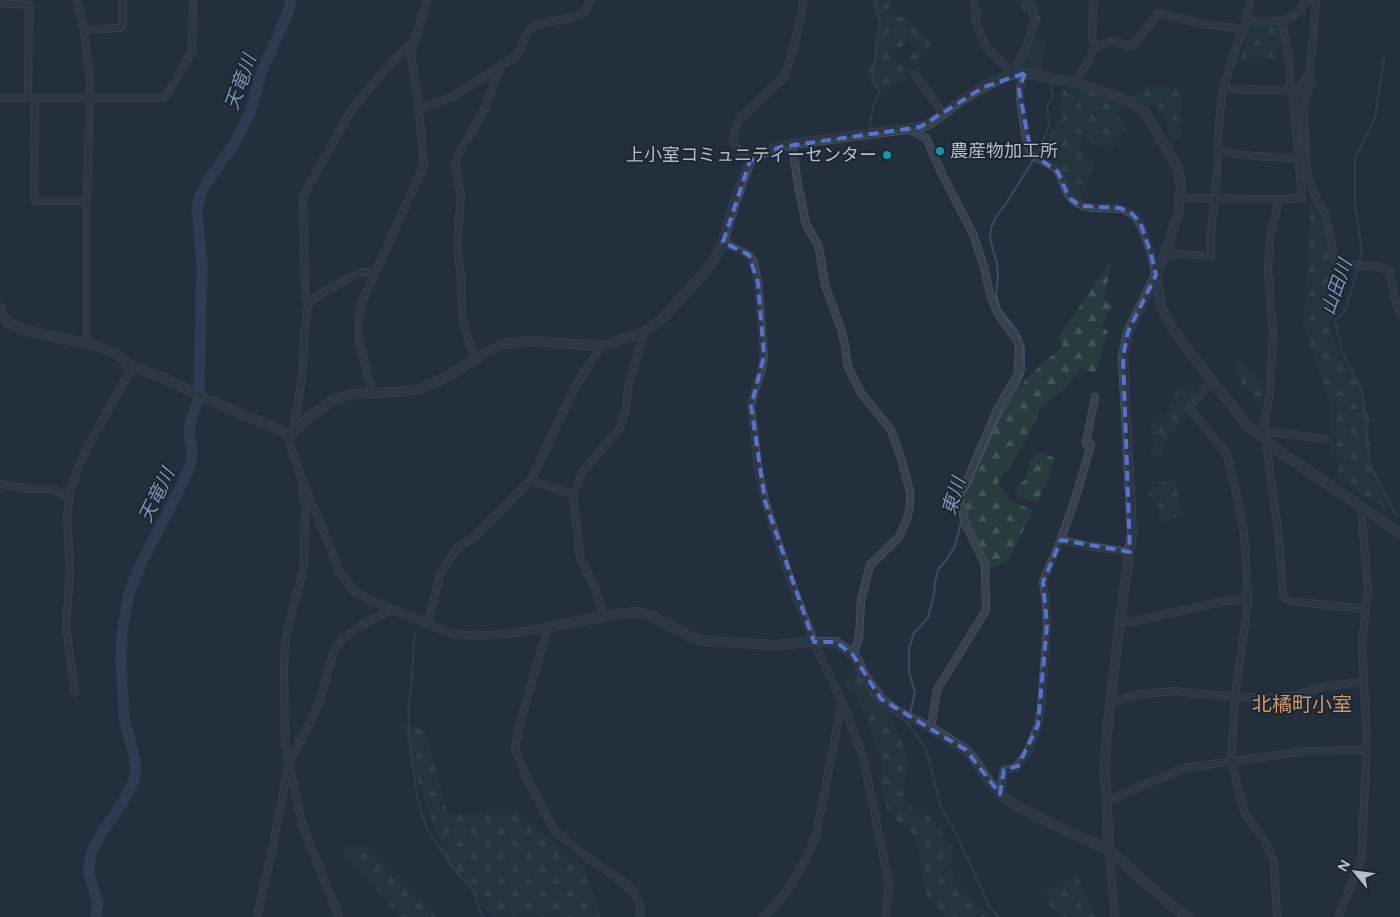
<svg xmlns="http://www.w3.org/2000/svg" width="1400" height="917" font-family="Figtree,'Noto Sans JP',sans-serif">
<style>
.green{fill:#263c3f}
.forest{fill:url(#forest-firs)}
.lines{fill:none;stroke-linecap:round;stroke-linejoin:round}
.stream{stroke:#394c67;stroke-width:2}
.river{stroke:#394c67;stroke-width:11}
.minor-casing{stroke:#565f6c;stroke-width:8}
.tertiary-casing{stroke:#565f6c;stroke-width:10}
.minor{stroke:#38414e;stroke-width:7}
.tertiary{stroke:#38414e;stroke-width:9}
.marked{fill:none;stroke:#5274d3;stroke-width:4;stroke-dasharray:10 6;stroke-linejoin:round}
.culture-dot{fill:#0f9aa8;stroke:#1d2633;stroke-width:2}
.labels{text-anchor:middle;stroke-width:4;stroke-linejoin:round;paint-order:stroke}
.poi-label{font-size:18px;fill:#b4bcc9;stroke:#1d2633;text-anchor:start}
.water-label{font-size:19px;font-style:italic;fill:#7c92b1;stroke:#1d2633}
.quarter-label{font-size:20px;fill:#d59563;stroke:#1d2633}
</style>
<defs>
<pattern id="forest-firs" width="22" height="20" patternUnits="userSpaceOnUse" patternTransform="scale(1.25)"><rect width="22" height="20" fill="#263c3f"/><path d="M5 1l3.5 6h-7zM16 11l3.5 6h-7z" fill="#435659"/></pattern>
</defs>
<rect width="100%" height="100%" fill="#242f3e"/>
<!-- green -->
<polygon class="green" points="1033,34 1046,41 1042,70 1031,69 1019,69 1028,51"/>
<!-- forest -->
<g class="forest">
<polygon points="870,0 891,0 896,16 905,17 934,46 914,65 908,58 917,49 908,40 892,56 901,65 914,70 912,77 896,83 882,97 867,78 868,66 873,64 876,51 874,35 878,21"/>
<path d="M1017,0H1033L1038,10L1043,29C1033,21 1021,13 1017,0Z"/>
<polygon points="1249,26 1278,26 1282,38 1275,58 1255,59 1254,63 1241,60"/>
<polygon points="1146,86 1181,88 1181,137 1171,140 1163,113 1136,98"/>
<polygon points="1063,89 1092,94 1128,107 1118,117 1126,128 1112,150 1083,139 1078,149 1092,159 1092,171 1081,200 1071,195 1062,170 1054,163 1048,138 1059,119"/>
<polygon points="1316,198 1332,268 1336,268 1331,331 1341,358 1362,391 1370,422 1370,465 1391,511 1336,479 1340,463 1330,457 1330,407 1303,324 1306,292 1310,202"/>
<polygon points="1112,259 1104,299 1113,305 1102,326 1108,332 1095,373 1081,368 1068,385 1040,409 1024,445 998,483 1010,500 1033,511 1008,561 989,569 966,535 965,504 976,444 1027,378 1063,346 1057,339"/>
<polygon points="1236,357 1253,372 1265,389 1260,410 1235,372"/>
<polygon points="1186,383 1196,394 1186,407 1188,413 1163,445 1169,452 1149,458 1154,442 1151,435 1149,423 1163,418 1175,394"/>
<polygon points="1040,452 1055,458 1046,485 1037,503 1022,498 1013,489 1026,479 1030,460"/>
<polygon points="1175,480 1182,515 1163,522 1157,520 1160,508 1149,498 1148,484"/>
<polygon points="859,674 889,716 900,737 908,759 903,802 930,817 953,846 951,868 958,883 989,917 948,917 928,900 914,835 888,813 880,783 882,761 858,698 844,687 847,676"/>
<polygon points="403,723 425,730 448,815 519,813 585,868 601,917 492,916 447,859 419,786"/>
<polygon points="338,847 371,847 439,917 400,917"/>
<polygon points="1077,875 1095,917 1059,917 1040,891"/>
</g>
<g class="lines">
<!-- stream -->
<g class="stream">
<polyline points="869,130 874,103 880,91 872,81 880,24 876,0"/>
<polyline points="1037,154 1049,126 1047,107 1053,95 1050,84"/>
<polyline points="1359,262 1362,252 1355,204 1355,159 1375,118 1384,58"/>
<polyline points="1358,267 1345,311 1335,320 1342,351 1362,391 1370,465 1395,514 1400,517"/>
<polyline points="966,491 1002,412 1020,382 1024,371 1024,348 1018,332 1001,311 999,306 996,295 998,276 997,264 990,239 991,228 996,217 1005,205 1034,159"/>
<polyline points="415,633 414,638 412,679 408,710 410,747 418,800 426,827 452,867 474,891 481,914 484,917"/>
<polyline points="910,714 915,693 909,672 909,648 914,633 928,618 934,594 935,582 938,570 947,559 955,546 961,522 960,514"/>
<polyline points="908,721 908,724 926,749 941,807 956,833 990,908 999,917"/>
</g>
<!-- river -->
<polyline class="river" points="96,917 98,903 89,875 89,864 92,851 101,834 123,802 134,781 136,770 134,756 124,718 121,663 122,634 129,592 143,560 179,490 191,464 192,451 189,434 190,424 199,398 201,301 202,265 197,209 201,193 212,175 236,141 250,113 262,71 287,15 291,0"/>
<!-- minor casing -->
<g class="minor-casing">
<g id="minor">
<polyline points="77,0 84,30"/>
<polyline points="1316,0 1310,72 1312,83 1303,102 1307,172 1312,189 1326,216 1335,261 1339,264 1380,267 1390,271 1394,296 1400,314"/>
<path d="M974,1L977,15L975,20L986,47L1013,74C1021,57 1032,38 1034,19C1034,13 1032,6 1030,0"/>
<polyline points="0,3 29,5 28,98"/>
<polyline points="1282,20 1288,54 1291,91"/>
<path d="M1246,21C1263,21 1283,25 1297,13C1301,10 1304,4 1307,0"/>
<polyline points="1095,47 1113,41 1129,46 1134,44 1159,13 1203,24 1244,29"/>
<path d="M1025,73C1023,79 1020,86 1020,92C1019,100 1027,146 1030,152C1037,162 1051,162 1058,172C1060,174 1060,177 1061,179C1066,191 1068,199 1081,205C1098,213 1118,202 1133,215C1145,226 1152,258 1156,275"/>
<polyline points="915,75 944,114"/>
<polyline points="1076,83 1095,47 1092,37 1093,4 1096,0"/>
<path d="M1223,89C1246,90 1268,89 1291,91L1293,98"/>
<polyline points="0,98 163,98 167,94 192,52 193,0"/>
<polyline points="35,99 34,199 36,201 87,201"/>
<path d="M419,109L452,97L514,58C526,47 520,32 539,24C555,18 586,23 590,0"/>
<polyline points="907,129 926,138 943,176 973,234 984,267 990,294 997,312 1019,344 1018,374 998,408 960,497 965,523 985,564 986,610 937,690 931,728"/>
<polyline points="792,144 798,185 806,224 818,245 821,259 825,285 841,329 845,345 848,367 861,393 891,430 902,461 910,492 910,506 907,519 899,537 870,565 861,600 859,637 853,655"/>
<path d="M1217,150C1244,157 1271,157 1298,158"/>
<polyline points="750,161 740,152 733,140 738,120 784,77 791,57 800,22 803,0"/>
<polyline points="1180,198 1279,199"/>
<polyline points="723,242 749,255 754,262 758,283 764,356 762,369 755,390 751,406 758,467 765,501 790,579 814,642 842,702 863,756 889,884 886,917"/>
<polyline points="1162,258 1179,254 1211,256 1211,233 1217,172 1217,150 1221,102 1224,86 1239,39 1244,29 1250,0"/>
<polyline points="308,304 305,293 303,196 350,112 388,66 415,40 427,0"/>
<polyline points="87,344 87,201 90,81 84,30 120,28 123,26 123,0"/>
<polyline points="475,359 466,333 462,312 461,276 457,246 461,196 455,164 458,155 473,130 486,106 498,72 502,65"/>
<polyline points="1212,382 1191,404 1190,409 1227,454 1238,501 1244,533 1248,595 1248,603 1235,697 1231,761 1245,814 1264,840 1274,861 1277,917"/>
<polyline points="372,392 359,340 359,317 362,302 424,165 418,101 411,55 415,40"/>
<polyline points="1263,431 1325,439"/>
<polyline points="293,432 303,372 304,334 308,304 317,296 347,279 362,272 375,273"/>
<path d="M286,433L301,477L329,544L338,570L354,591L374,602L453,634C485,638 517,633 548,627L520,723L515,748L527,779L555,831L588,858L623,882L634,892L640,906V917"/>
<polyline points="1259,436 1263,431 1270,391 1273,333 1268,270 1270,238 1279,199 1302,198 1293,98 1310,72"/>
<polyline points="1266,441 1279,538 1283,597 1289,601 1366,609"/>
<polyline points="531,480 573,494"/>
<polyline points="0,484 31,489 52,489 69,498"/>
<polyline points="302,487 305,504 304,568 290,619 285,644 284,666 285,744 302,824 339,917"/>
<polyline points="1061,540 1088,546 1130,552"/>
<polyline points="604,617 595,588 580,557 573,494 583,471 620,428 626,409 628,388 644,332"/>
<polyline points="1120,620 1132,622 1215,603 1248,598"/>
<polyline points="428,624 440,574 457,548 473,538 531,480 574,389 601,346"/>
<polyline points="75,693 66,626 70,571 67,517 70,494 76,473 83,456 132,367"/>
<polyline points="1110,703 1136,695 1173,691 1235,697 1265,698 1292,696 1326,686 1364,682"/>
<path d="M1000,794L1004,770L1015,768L1027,753L1038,725L1041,710L1047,625L1046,603L1043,582L1045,576C1065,534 1079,489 1091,444L1086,443L1095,397"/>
<polyline points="1107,801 1184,768 1305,751 1366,750"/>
<polyline points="1109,850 1115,917"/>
<polyline points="257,917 273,846 289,762 311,721 320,700 334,650 343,638 362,625 392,609"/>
<path d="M763,917C788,895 804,866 816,835L842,702"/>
<polyline points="1338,917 1359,866 1362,855 1363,823 1367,742 1362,645 1368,590 1361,507"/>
</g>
</g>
<!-- tertiary casing -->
<g class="tertiary-casing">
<g id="tertiary">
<polyline points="1156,275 1162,309 1170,324 1187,349 1247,425 1277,450 1400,533"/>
<path d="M0,307V311L8,322L24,330L98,346L115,353L132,367L157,375L202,397L286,433L293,432L309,417L333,400L352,394L396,392L421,389L450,375L475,359L502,344L532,341L601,346L644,332L662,319L712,264L723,242L734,205L750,161C761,152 778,147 792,144L920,127L929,124L965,98L984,87L1004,77L1013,74L1025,73L1076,83L1132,102L1145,112L1176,165L1180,178L1181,188L1178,214L1169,243L1156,275L1128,332L1123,357L1132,534L1120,620L1106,741L1105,772L1109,850"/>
<polyline points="548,627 618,614 637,612 652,616 693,638 707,641 777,645 810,642 836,642 853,655 858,661 864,675 881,699 898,712 931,728 966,750 974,759 990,783 999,793 1010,802 1042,819 1109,850 1171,905 1188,917"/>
</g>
</g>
<!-- minor -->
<use href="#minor" class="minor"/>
<!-- tertiary -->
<use href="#tertiary" class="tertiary"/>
</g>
<!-- marked area -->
<path d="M0 0H1400V917H0ZM1025,73L1019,90L1031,153L1058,172L1069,198L1081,206L1120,208L1131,213L1140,222L1151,254L1156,275L1128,332L1123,357L1130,552L1061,540L1043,582L1047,625L1038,725L1018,766L1004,770L1000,794L966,750L881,699L853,655L836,642H814L765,501L751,406L764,356L758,283L749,255L723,242L750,161L780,147L920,127L984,87Z" fill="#242f3e" fill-opacity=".55" fill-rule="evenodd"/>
<path class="marked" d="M1025,73L1019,90L1031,153L1058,172L1069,198L1081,206L1120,208L1131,213L1140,222L1151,254L1156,275L1128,332L1123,357L1130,552L1061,540L1043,582L1047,625L1038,725L1018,766L1004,770L1000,794L966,750L881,699L853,655L836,642H814L765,501L751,406L764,356L758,283L749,255L723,242L750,161L780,147L920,127L984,87Z"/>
<!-- markers -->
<g class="culture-dot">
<circle cx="940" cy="151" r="5"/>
<circle cx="887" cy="155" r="5"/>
</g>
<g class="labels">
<!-- poi labels -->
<g class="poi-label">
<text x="950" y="157">農産物加工所</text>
<text x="877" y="161" text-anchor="end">上小室コミュニティーセンター</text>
</g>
<!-- water labels -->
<g class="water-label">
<text transform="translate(240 82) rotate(-70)" y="7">天竜川</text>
<text transform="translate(1336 287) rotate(-71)" y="7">山田川</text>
<text transform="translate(156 495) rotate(-64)" y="7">天竜川</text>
<text transform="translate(953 496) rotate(-73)" y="7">東川</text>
</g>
<!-- quarter labels -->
<g class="quarter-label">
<text x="1302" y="711">北橘町小室</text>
</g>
</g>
<!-- north arrow -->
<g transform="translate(1355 872) rotate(299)" stroke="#1d2633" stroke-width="4" paint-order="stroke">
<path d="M0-4L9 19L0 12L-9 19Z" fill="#b4bcc9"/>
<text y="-8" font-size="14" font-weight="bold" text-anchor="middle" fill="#b4bcc9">N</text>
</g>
</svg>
